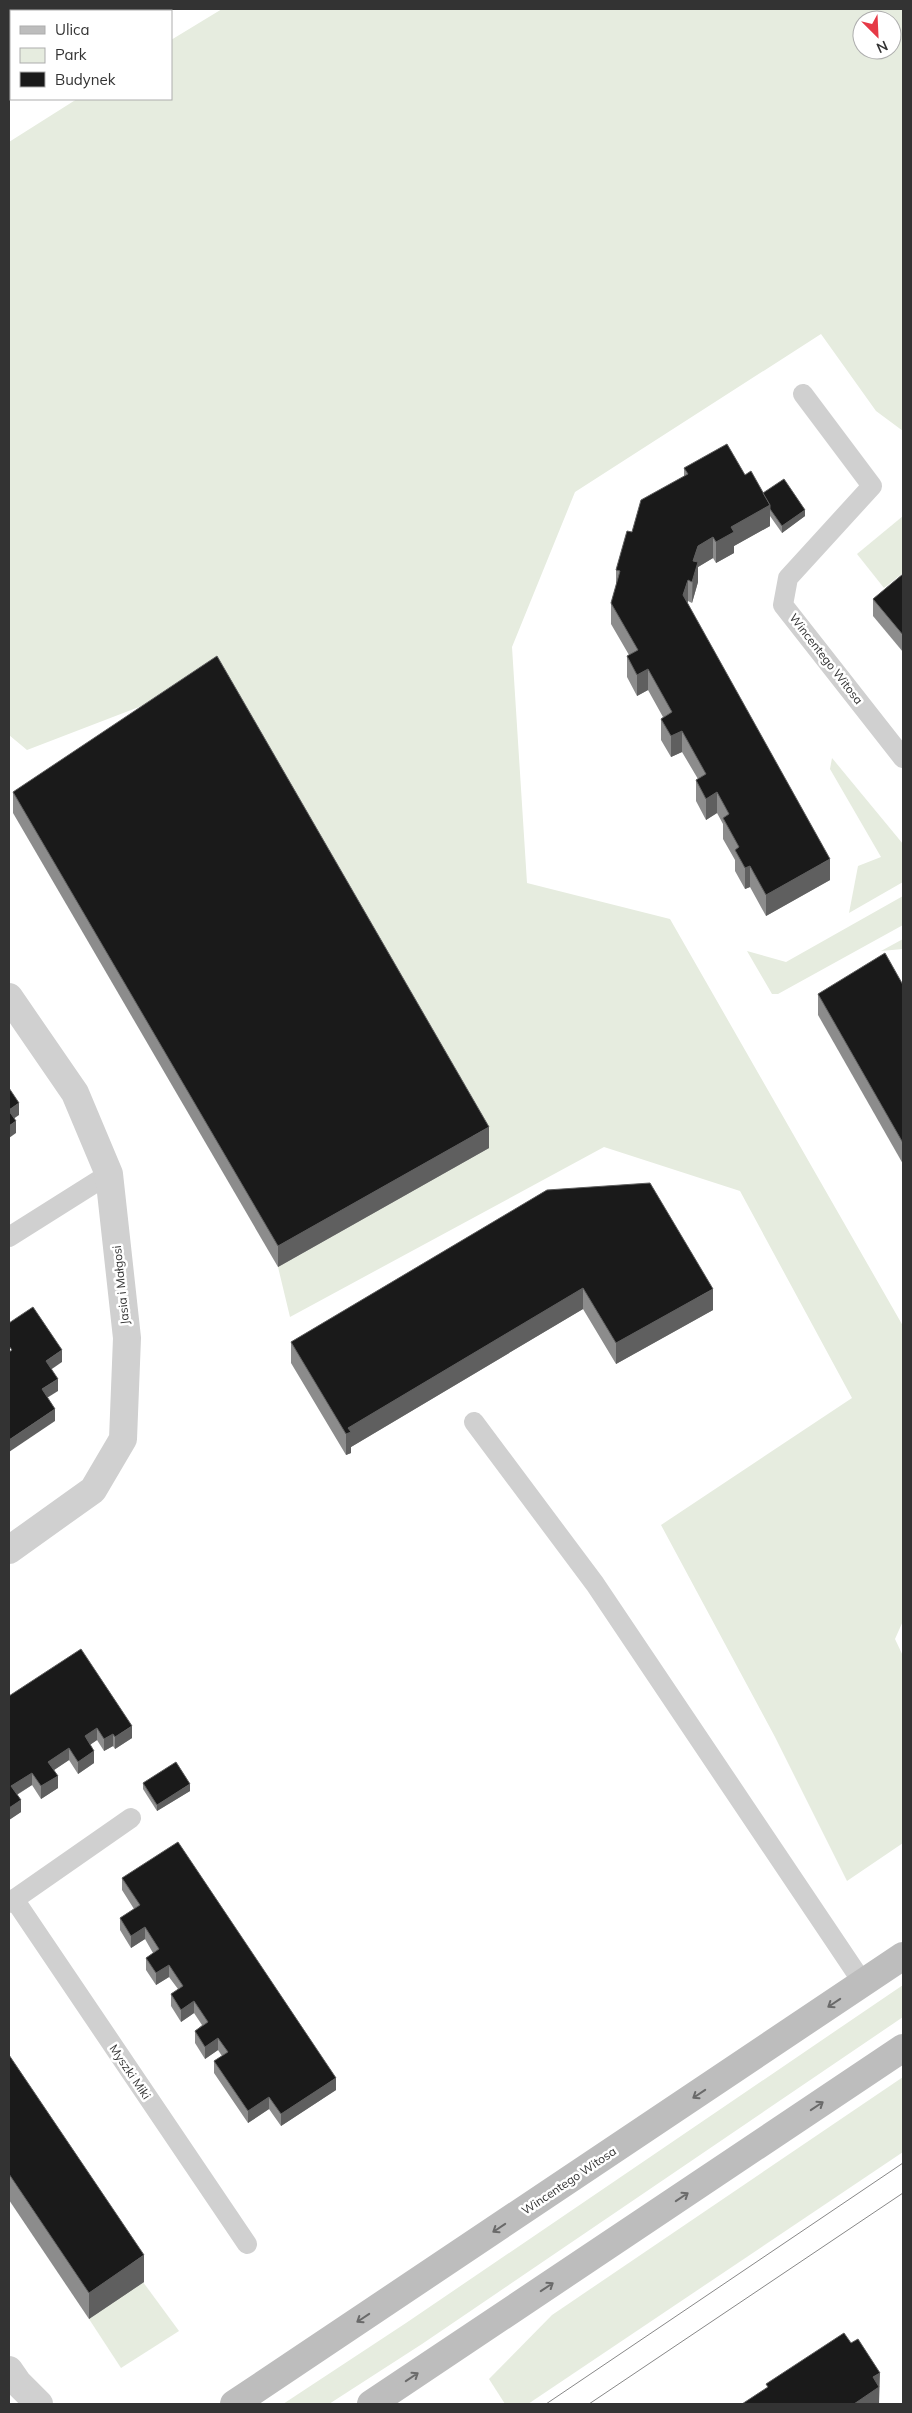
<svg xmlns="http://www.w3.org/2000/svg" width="912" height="2413" font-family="Mulish,sans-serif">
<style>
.green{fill:#e6ecdf;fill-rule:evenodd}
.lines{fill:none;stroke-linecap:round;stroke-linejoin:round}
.lane{stroke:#d0d0d0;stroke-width:20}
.street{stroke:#d0d0d0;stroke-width:28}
.secondary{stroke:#bdbdbd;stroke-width:28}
.tram{stroke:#888;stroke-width:1}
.wall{fill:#8c8c8c}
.shaded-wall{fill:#5f5f5f}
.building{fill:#1a1a1a;stroke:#5f5f5f}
.oneway{stroke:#6a6a6a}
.labels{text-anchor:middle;stroke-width:5;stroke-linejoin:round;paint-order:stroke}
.street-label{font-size:12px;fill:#333;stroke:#fff}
</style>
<rect width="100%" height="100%" fill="#fff"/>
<!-- green -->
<g class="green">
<path d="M222,9H903V431L876,411L821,334L575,492L512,647L527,883L670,919L903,1326V1621L895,1639L903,1656V1843L847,1881L775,1737L661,1525L852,1398L740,1191L604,1147L290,1317L278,1267L489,1147L217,677L27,750L9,735V142L77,99H171V40ZM862,20H892V50H862Z"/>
<polygon points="903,516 903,573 884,588 857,554"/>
<polygon points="832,758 903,844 903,882 849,913 858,866 881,857 830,769"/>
<polygon points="903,896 903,925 778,994 772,994 747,951 786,962"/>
<polygon points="903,939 903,949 881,951"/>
<polygon points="903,1985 903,2017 422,2344 329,2404 283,2404 406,2323"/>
<polygon points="903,2077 903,2152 528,2404 505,2404 489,2379 552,2315"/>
<polygon points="143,2282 179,2331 121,2368 89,2319"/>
</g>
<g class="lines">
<!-- lane -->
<g class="lane">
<polyline points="803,394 872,486 788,578 783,605 903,758"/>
<polyline points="9,1237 109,1174"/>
<polyline points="474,1422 595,1584 863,1983"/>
<polyline points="14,1899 247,2244"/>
<polyline points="9,1903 131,1818"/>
</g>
<!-- street -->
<g class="street">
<polyline points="9,997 75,1093 109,1174 127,1338 123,1439 93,1490 9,1550"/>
<polyline points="9,2370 18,2383 39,2404"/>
</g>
<!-- secondary -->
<g class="secondary">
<polyline points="234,2404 903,1956"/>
<polyline points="371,2404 903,2048"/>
</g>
<!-- tram -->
<g class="tram">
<polyline points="546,2404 903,2163"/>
<polyline points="589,2404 903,2193"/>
</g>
</g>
<!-- wall -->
<g class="wall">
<polygon points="684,468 745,475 763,493 805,516 782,533 770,516 770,526 734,546 734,553 716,563 713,558 698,567 698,582 692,603 688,601 687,602 830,880 766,916 750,887 745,889 735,871 735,860 723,839 723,824 717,813 706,820 696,801 696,780 698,779 682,752 671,757 661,740 661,719 663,717 648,690 637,696 627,677 627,656 629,655 611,624 611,603 616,589 616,570 684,476"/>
<polygon points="903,574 903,652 873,616 873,599"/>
<polygon points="13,792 489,1148 278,1267 13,813"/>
<polygon points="903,985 903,1164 818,1015 818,994"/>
<polygon points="547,1190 713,1310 616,1364 583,1309 351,1447 351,1453 346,1455 291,1363 291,1342"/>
<polygon points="9,1696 132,1738 115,1749 113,1746 104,1751 97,1740 90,1745 94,1763 78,1774 69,1760 54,1770 58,1788 41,1799 32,1785 17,1795 21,1812 9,1820"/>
<polygon points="143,1783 190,1791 157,1811 143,1789"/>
<polygon points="122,1878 336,2090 281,2126 269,2109 248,2123 214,2073 214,2061 222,2056 218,2050 205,2059 195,2043 195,2031 202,2025 194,2013 181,2022 171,2006 171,1994 178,1989 169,1977 156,1985 146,1970 146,1958 153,1953 145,1939 131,1948 120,1930 120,1918 134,1909 122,1890"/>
<polygon points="9,2055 144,2282 89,2319 9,2200"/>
</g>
<!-- shaded-wall -->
<g class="shaded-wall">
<polygon points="770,505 770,526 734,546 734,553 716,563 716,542 731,527"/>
<polygon points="805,510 805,516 782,533 782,526"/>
<polygon points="713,537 713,558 698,567 698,582 692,603 693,561 698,546"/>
<polygon points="688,580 688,601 683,616 683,595"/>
<polygon points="648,669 648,690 637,696 637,675"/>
<polygon points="682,731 682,752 671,757 671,736"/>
<polygon points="717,792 717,813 706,820 706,799"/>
<polygon points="830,859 830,880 766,916 766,895"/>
<polygon points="750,866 750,887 745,889 745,868"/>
<polygon points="19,1103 19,1115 9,1122 9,1110"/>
<polygon points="16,1121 16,1133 9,1138 9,1126"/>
<polygon points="489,1127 489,1148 278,1267 278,1246"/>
<polygon points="583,1288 583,1309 351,1447 351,1453 346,1455 346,1434 348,1428"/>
<polygon points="713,1289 713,1310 616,1364 616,1343"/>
<polygon points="62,1350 62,1362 46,1373 46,1361"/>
<polygon points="58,1379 58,1391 42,1401 42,1389"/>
<polygon points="55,1409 55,1421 9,1452 9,1440"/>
<polygon points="132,1726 132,1738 115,1749 115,1737"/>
<polygon points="97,1728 97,1740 85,1748 85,1736"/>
<polygon points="113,1734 113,1746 104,1751 104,1739"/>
<polygon points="69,1748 69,1760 48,1774 48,1762"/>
<polygon points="94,1751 94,1763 78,1774 78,1762"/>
<polygon points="32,1773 32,1785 11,1798 11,1786"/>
<polygon points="58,1776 58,1788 41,1799 41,1786"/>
<polygon points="190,1784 190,1791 157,1811 157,1805"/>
<polygon points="21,1800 21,1812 9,1820 9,1808"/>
<polygon points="145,1927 145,1939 131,1948 131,1936"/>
<polygon points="169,1965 169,1977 156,1985 156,1973"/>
<polygon points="194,2001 194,2013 181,2022 181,2010"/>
<polygon points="218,2038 218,2050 205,2059 205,2047"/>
<polygon points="336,2078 336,2090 281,2126 281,2114"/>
<polygon points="269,2097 269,2109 248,2123 248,2111"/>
<polygon points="144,2255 144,2282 89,2319 89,2293"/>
<polygon points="880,2373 879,2404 854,2404 873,2377"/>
</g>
<!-- building -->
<g class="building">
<polygon points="727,444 745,475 751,471 770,505 731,527 734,532 716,542 713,537 698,546 693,561 698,562 692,582 688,580 683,595 830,859 766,895 750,866 745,868 735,850 739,847 723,818 729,814 717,792 706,799 696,780 706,774 682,731 671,736 661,719 672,712 648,669 637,675 627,656 638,650 611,603 620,571 616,570 627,531 632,532 641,500 688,474 684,468"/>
<polygon points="784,479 805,510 782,526 770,509 770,505 763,493"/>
<polygon points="903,574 903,635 873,599"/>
<polygon points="217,656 489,1127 278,1246 13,792"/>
<polygon points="885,953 903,985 903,1143 818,994"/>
<polygon points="9,1088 19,1103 9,1110"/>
<polygon points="9,1111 16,1121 9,1126"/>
<polygon points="650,1183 713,1289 616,1343 583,1288 348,1428 351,1432 346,1434 291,1342 547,1190"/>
<polygon points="33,1307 62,1350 46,1361 58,1379 42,1389 55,1409 9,1440 9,1352 12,1350 9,1346 9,1323"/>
<polygon points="81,1649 132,1726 115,1737 113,1734 104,1739 97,1728 85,1736 94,1751 78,1762 69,1748 48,1762 58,1776 41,1786 32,1773 11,1786 21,1800 9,1808 9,1696"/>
<polygon points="176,1762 190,1784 157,1805 143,1783"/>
<polygon points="178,1842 336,2078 281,2114 269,2097 248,2111 214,2061 228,2052 218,2038 205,2047 195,2031 208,2022 194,2001 181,2010 171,1994 183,1986 169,1965 156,1973 146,1958 159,1949 145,1927 131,1936 120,1918 140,1905 122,1878"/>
<polygon points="9,2055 144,2255 89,2293 9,2174"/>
<polygon points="844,2333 851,2343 858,2339 880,2373 873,2377 879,2387 854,2404 742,2404 768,2387 766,2384"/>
</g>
<!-- one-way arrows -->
<defs><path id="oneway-shaft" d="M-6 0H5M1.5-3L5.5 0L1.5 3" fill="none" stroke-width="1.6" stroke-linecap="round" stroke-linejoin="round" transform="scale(1.25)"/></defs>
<g class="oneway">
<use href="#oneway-shaft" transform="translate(834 2003) rotate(146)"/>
<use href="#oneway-shaft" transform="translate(699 2094) rotate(146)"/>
<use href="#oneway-shaft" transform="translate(817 2106) rotate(-34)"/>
<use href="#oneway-shaft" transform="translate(682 2197) rotate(-34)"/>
<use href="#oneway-shaft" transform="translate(499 2228) rotate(146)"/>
<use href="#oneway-shaft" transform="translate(547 2287) rotate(-34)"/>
<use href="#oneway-shaft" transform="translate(363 2318) rotate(146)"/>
<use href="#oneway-shaft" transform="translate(412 2377) rotate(-34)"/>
</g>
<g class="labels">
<!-- street labels -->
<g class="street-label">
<text transform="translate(826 659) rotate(52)" y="4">Wincentego Witosa</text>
<text transform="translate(121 1285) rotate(-96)" y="4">Jasia i Małgosi</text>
<text transform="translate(130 2072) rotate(56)" y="4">Myszki Miki</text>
<text transform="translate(569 2181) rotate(-34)" y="4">Wincentego Witosa</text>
</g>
</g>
<!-- border -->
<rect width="912" height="2413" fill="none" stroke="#333333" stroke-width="20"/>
<!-- legend -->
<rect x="10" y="10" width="162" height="90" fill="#ffffff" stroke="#adadad"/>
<rect x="20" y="26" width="25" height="8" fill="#bdbdbd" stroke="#adadad"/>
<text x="55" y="35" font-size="15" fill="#333333">Ulica</text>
<rect x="20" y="48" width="25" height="15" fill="#e6ecdf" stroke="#adadad"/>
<text x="55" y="60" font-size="15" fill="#333333">Park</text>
<rect x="20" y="72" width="25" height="15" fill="#1a1a1a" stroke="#adadad"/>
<text x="55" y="85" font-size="15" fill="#333333">Budynek</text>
<!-- north arrow -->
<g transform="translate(877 35) rotate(156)"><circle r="24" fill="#ffffff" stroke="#adadad"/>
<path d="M0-4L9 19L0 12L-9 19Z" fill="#e63946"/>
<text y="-8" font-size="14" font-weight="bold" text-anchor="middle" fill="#333333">N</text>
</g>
</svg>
